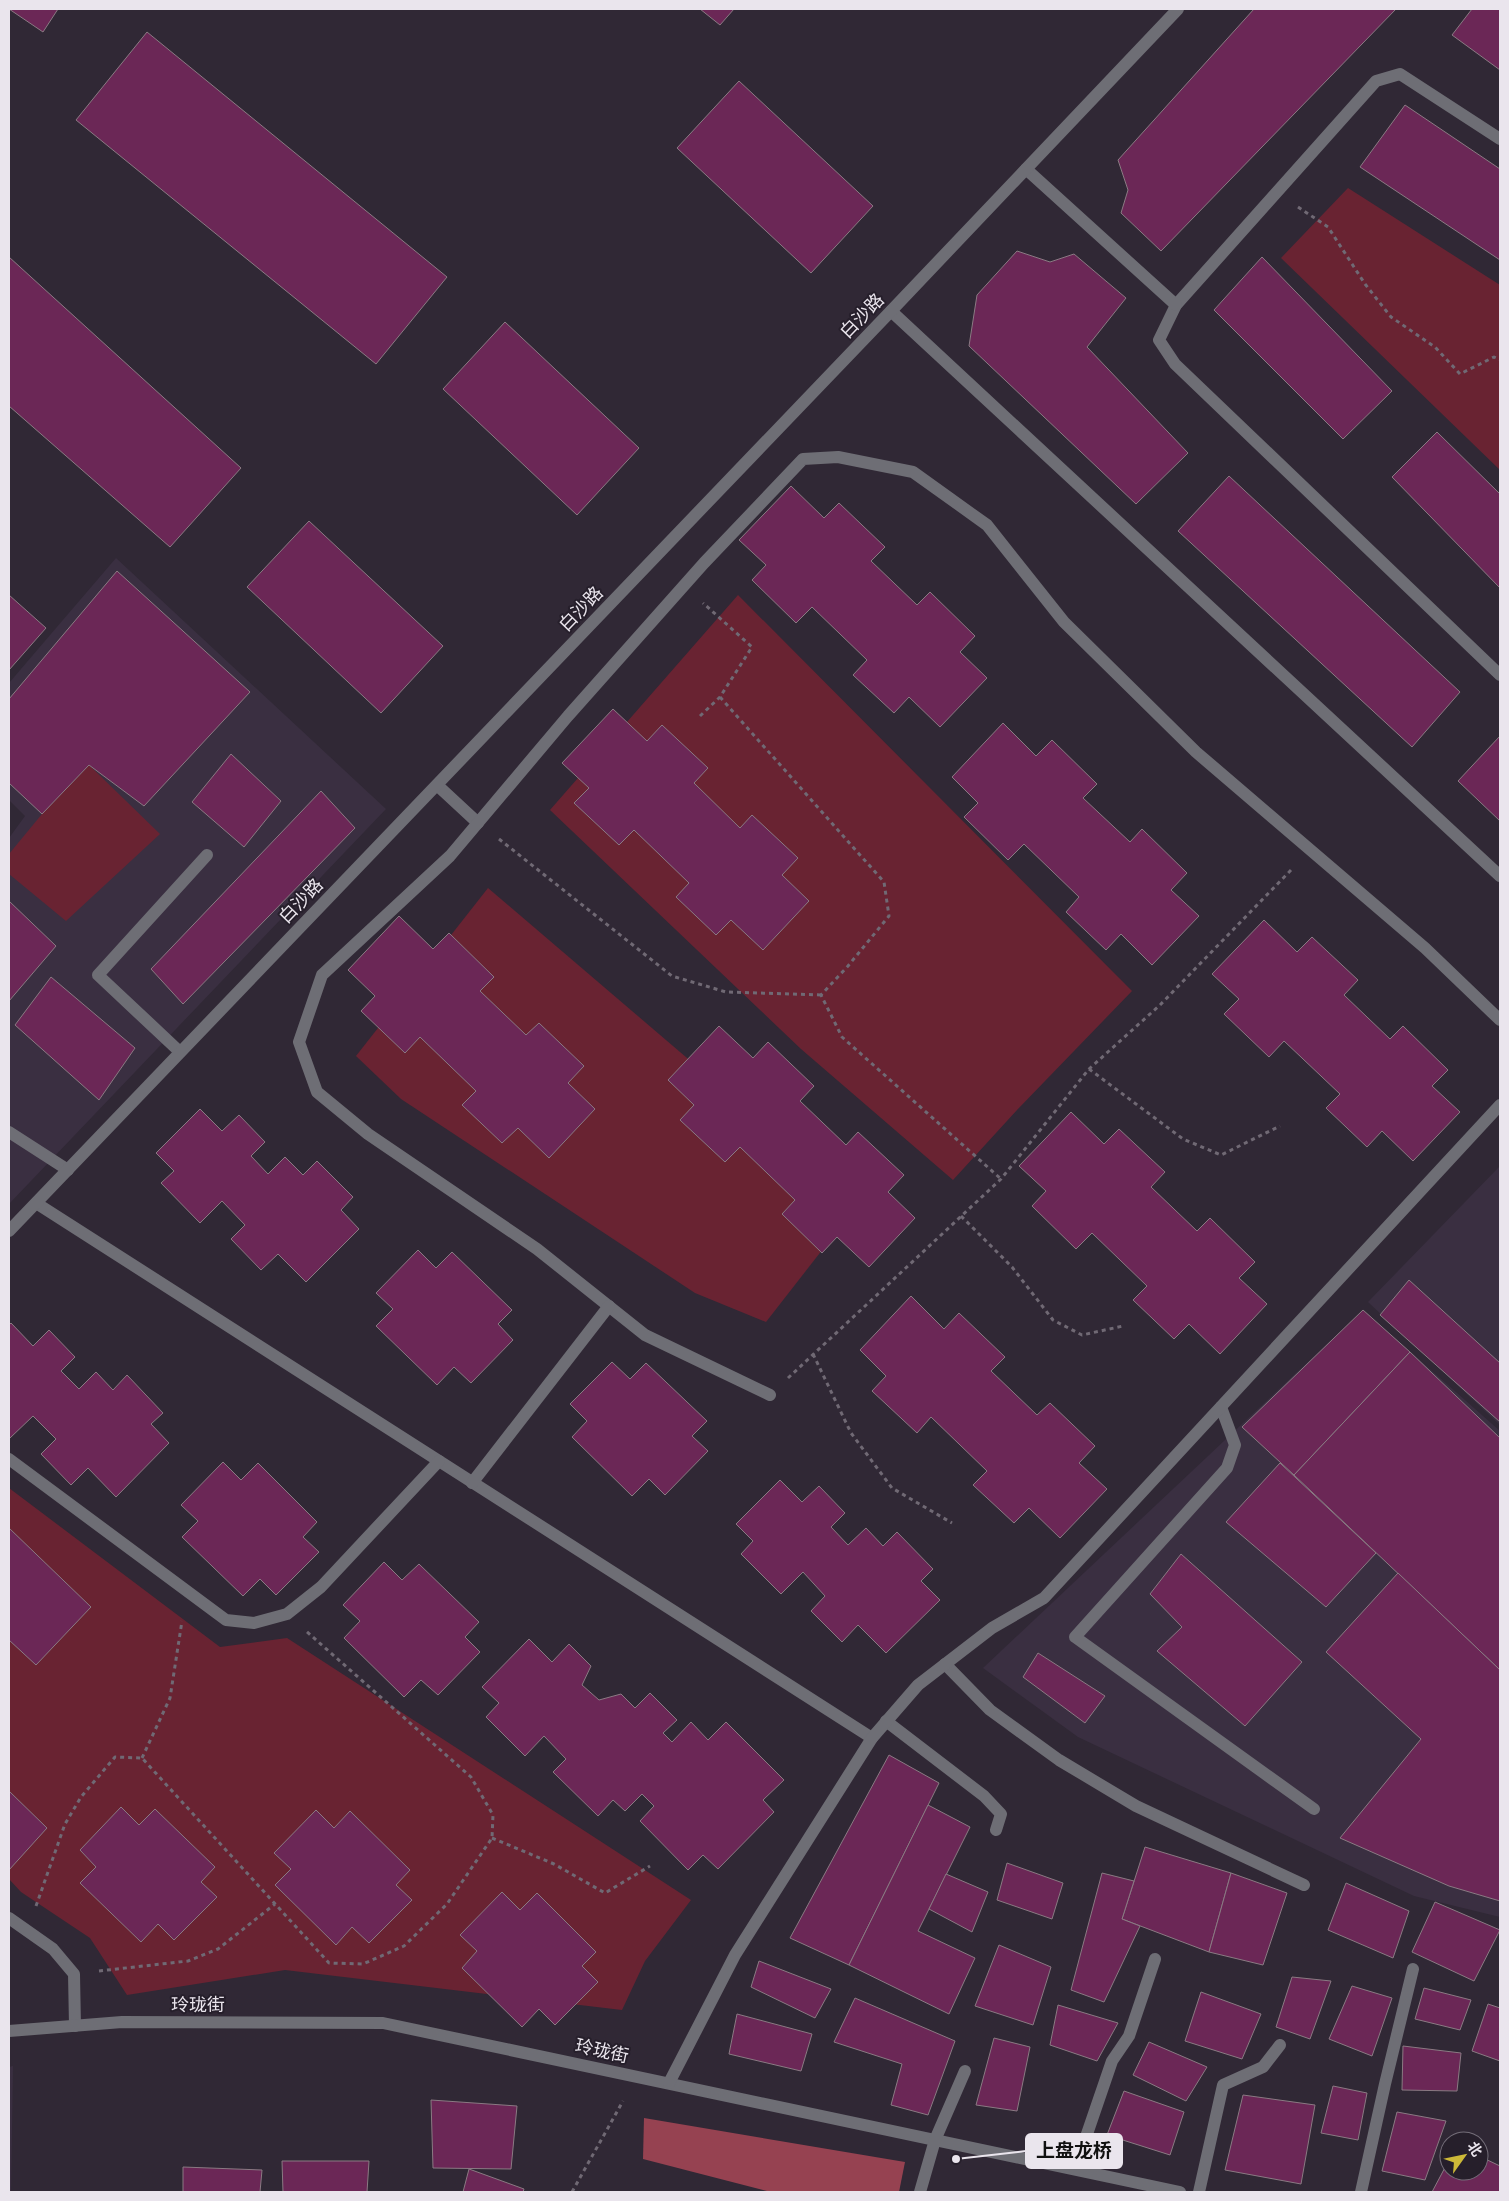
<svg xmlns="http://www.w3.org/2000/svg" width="1509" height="2201" font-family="'DM Sans','Noto Sans SC',sans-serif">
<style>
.built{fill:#3a2f41}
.green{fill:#692332}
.forest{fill:#964251}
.building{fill:#6b2756;stroke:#8a7a83}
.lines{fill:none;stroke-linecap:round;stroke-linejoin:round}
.path{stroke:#706974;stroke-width:3;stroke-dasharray:4 4;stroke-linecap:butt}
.minor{stroke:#6e6e75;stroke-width:12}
.labels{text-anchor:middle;stroke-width:4;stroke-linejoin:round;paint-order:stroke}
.street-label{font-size:18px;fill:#eae5ed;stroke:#261f2b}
.leader{fill:none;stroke:#eae5ed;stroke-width:2}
.callout-dot{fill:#eae5ed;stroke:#261f2b;stroke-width:2}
.callout{fill:#eae5ed;stroke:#eae5ed;stroke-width:2}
.callout-label{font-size:19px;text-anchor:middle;font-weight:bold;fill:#111}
</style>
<rect width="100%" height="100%" fill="#302835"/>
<!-- built -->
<g class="built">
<polygon points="116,558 386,809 9,1204 9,838 25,816 9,800 9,683"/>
<polygon points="1500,1166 1500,1425 1368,1302"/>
<polygon points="1363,1310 1500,1431 1500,1917 1414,1896 1078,1737 983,1668"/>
<polygon points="13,2066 11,2192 9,2192 9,2067"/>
</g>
<!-- green -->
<g class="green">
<polygon points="1348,188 1500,285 1500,470 1281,258"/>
<polygon points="738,595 1132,991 1017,1110 953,1180 801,1049 550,810"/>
<polygon points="89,765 160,834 66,921 9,874 9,854 42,814"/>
<polygon points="488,888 858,1204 766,1322 695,1293 401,1099 356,1056"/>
<polygon points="9,1488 220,1647 287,1638 691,1900 645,1961 622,2010 285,1970 127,1995 90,1938 21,1892 9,1879"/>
</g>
<!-- forest -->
<polygon class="forest" points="644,2118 905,2162 899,2192 771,2192 643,2159"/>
<!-- building -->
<g class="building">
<polygon points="9,9 58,9 43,32"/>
<polygon points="700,9 734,9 720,25"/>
<polygon points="1254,9 1396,9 1161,251 1121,213 1128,190 1118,160"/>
<polygon points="1472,9 1500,9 1500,70 1452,35"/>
<polygon points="147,32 447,277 376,364 76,120"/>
<polygon points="739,81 873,206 811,273 677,148"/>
<polygon points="1405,105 1500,169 1500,260 1360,167"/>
<polygon points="1017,251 1050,262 1074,254 1126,298 1087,347 1188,453 1136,504 969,346 977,295"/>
<polygon points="9,257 241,468 170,547 9,406"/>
<polygon points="1262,257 1392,391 1343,439 1214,310"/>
<polygon points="505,322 639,448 577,515 443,389"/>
<polygon points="1437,432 1500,494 1500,588 1392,477"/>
<polygon points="1229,476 1460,692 1412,747 1178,531"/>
<polygon points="791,486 824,518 839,503 885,547 871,561 917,605 930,592 975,636 960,652 987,678 940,727 909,697 894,713 853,675 867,660 812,607 796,623 752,580 766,565 739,540"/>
<polygon points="309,521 443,646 381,713 247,587"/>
<polygon points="117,571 250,692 144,806 89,765 42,814 9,783 9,699"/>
<polygon points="9,595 46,628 9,670"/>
<polygon points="613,709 647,741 662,725 708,768 694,783 740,828 752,815 798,858 782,875 809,901 763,950 731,920 716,935 676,897 689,883 634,830 619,845 574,803 589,788 562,763"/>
<polygon points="1003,723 1036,756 1052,740 1097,784 1083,798 1130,842 1142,829 1187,873 1171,890 1199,916 1152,965 1121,934 1106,950 1066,912 1079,897 1024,844 1008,860 964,817 978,803 952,777"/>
<polygon points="1500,736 1500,821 1458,781"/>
<polygon points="231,754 281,801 244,847 192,802"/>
<polygon points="321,791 355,828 183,1004 151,969"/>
<polygon points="9,901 56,946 9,1001"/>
<polygon points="399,916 433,949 449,933 494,977 480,991 526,1035 539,1023 584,1066 568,1083 595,1109 549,1158 518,1128 502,1143 462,1105 476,1091 420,1037 405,1053 361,1011 375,996 348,970"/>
<polygon points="1264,920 1297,952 1312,937 1358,980 1344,995 1390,1039 1403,1026 1448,1070 1432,1086 1460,1112 1413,1161 1382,1131 1367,1147 1326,1108 1340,1094 1284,1041 1269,1057 1224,1014 1239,999 1212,974"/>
<polygon points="51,977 135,1048 99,1100 15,1025"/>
<polygon points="719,1026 753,1058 768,1042 814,1086 800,1101 846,1145 858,1132 904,1175 888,1192 915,1218 869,1267 837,1237 822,1253 782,1214 795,1200 740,1147 725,1162 680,1120 694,1105 668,1080"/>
<polygon points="200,1109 222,1131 239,1115 265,1142 251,1156 268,1174 285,1157 303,1175 317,1161 353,1197 341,1210 359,1229 306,1282 278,1254 261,1270 231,1239 245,1225 222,1201 200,1223 161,1183 174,1171 156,1153"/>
<polygon points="1071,1112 1104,1144 1119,1129 1165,1172 1151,1187 1197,1231 1210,1218 1255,1262 1239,1278 1267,1304 1220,1354 1189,1324 1174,1339 1133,1300 1147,1286 1092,1233 1076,1249 1032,1206 1046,1191 1019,1166"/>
<polygon points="418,1250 436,1268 452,1252 512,1310 498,1324 513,1340 471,1383 454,1367 437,1385 376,1326 393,1309 376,1293"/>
<polygon points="1409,1280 1500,1363 1500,1422 1380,1315"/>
<polygon points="911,1296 944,1329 959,1313 1005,1357 991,1371 1037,1415 1050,1403 1095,1446 1079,1463 1107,1489 1060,1538 1029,1508 1014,1523 973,1485 987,1471 931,1417 917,1433 872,1391 886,1376 860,1350"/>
<polygon points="1363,1310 1410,1352 1294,1475 1242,1427"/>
<polygon points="11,1323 33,1346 49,1330 75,1357 61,1371 79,1389 96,1372 113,1390 127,1375 163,1413 151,1424 169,1443 116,1497 88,1468 71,1485 41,1454 56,1439 33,1416 10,1438 9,1436 9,1325"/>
<polygon points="1410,1352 1500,1438 1500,1670 1294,1475"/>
<polygon points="612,1362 630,1379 646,1363 707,1421 692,1436 708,1451 665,1495 649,1479 632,1496 572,1437 587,1421 570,1404"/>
<polygon points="223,1462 241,1480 258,1463 317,1522 303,1537 319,1552 276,1595 260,1579 243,1596 182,1537 198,1521 181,1505"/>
<polygon points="1280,1463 1376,1553 1326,1607 1226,1522"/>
<polygon points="780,1480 802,1502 819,1486 845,1513 831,1527 848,1545 866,1528 883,1546 897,1532 933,1569 921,1581 940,1600 886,1653 858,1625 842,1642 811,1611 825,1596 803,1572 781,1594 741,1554 753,1541 736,1524"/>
<polygon points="9,1528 91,1607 36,1665 9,1640"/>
<polygon points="1181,1554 1302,1662 1245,1726 1157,1651 1182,1627 1150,1594"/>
<polygon points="384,1562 402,1580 419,1564 479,1622 465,1637 480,1652 438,1695 421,1680 404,1697 344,1638 360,1621 343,1605"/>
<polygon points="1398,1573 1500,1670 1500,1901 1449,1886 1340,1838 1421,1739 1326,1652"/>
<polygon points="529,1639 552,1662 569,1644 591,1666 582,1685 599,1700 621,1694 635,1708 650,1693 677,1720 663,1733 672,1742 691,1722 708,1740 726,1722 784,1780 763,1800 774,1812 718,1869 703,1855 688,1870 640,1821 654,1806 642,1794 625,1811 613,1800 598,1816 553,1772 566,1759 544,1736 525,1756 486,1717 499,1703 482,1687"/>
<polygon points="1038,1653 1105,1696 1085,1723 1023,1677"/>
<polygon points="889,1755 939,1783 849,1965 790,1938"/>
<polygon points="9,1791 47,1828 9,1870"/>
<polygon points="928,1805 970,1827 918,1931 975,1958 949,2014 849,1965"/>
<polygon points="121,1807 139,1825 155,1809 215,1867 201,1882 217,1897 174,1940 158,1924 141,1942 80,1883 96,1867 80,1850"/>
<polygon points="316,1810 334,1828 350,1811 410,1870 396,1885 412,1900 369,1943 352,1927 336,1945 275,1885 291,1869 274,1853"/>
<polygon points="1145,1847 1231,1873 1209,1952 1122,1919"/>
<polygon points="1007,1863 1063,1883 1052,1919 997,1900"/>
<polygon points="1102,1873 1134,1881 1122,1919 1140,1926 1104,2002 1071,1990"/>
<polygon points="1231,1873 1287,1893 1263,1965 1209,1952"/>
<polygon points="946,1874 988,1892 972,1932 929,1909"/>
<polygon points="1346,1883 1409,1911 1393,1958 1328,1930"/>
<polygon points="502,1892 520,1910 537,1893 596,1952 582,1966 598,1982 555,2025 539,2009 522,2027 462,1968 477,1951 460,1935"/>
<polygon points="1435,1902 1500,1930 1474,1981 1412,1952"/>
<polygon points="999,1945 1051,1967 1033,2025 975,2006"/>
<polygon points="759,1961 831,1989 815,2018 751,1987"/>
<polygon points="1292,1977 1331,1981 1310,2039 1276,2027"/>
<polygon points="1352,1986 1392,1998 1372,2056 1329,2039"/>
<polygon points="1424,1988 1471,2000 1460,2030 1415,2019"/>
<polygon points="1201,1992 1261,2014 1242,2059 1185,2041"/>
<polygon points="855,1998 955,2041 928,2115 891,2105 902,2064 834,2042"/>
<polygon points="1488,2004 1500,2008 1500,2061 1472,2051"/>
<polygon points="1058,2005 1118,2023 1097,2061 1050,2045"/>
<polygon points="737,2014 812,2034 801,2071 729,2054"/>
<polygon points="994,2038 1030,2047 1017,2111 976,2105"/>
<polygon points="1149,2042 1207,2067 1186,2101 1133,2075"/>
<polygon points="1403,2046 1461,2053 1457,2091 1402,2090"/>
<polygon points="1333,2086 1367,2093 1358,2140 1321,2133"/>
<polygon points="1124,2091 1184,2112 1170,2155 1107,2135"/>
<polygon points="1243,2095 1315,2105 1301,2184 1225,2170"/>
<polygon points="431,2100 517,2106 511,2169 433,2168"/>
<polygon points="1397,2112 1446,2121 1425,2180 1382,2171"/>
<polygon points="1479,2156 1500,2166 1500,2192 1432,2192 1449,2160 1449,2171 1479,2171"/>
<polygon points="282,2161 369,2161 367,2192 283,2192"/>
<polygon points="183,2167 262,2170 260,2192 183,2192"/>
<polygon points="469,2169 524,2189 523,2192 463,2192"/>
</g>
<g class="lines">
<!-- path -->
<g class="path">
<polyline points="1298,207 1328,227 1365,284 1391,317 1435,347 1460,374 1494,357 1500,360"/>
<polyline points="720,697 884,882 889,916 848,966 821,995 842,1037 1001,1179"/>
<polyline points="700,716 720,697 752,647 703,603"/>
<polyline points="499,839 672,976 726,992 821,995"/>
<polyline points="1089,1069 1183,1139 1221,1155 1280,1126"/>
<polyline points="961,1216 1012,1267 1053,1320 1082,1335 1123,1326"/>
<polyline points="813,1354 851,1433 892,1488 952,1523"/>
<polyline points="788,1378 1001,1179 1089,1069 1160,1005 1293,868"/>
<polyline points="142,1758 170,1698 182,1621"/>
<polyline points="492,1838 554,1864 605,1893 650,1866"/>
<polyline points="36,1906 65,1824 81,1797 115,1757 142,1758 329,1963 363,1964 404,1946 447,1904 492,1838 493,1815 471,1777 306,1631"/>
<polyline points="99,1971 188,1961 218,1949 275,1904"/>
<polyline points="572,2192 623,2101"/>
</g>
<!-- minor -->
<g class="minor">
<polyline points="1500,139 1400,74 1376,81 1176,305 1159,340 1175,364 1500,675"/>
<polyline points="1026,169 1176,305"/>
<polyline points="891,311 1500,876"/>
<polyline points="437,785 478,823"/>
<polyline points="180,1052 98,975 207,855"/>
<polyline points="9,1132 68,1170"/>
<polyline points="36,1203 872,1738"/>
<polyline points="9,1231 891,311 1178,9"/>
<polyline points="770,1395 645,1335 537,1249 368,1134 317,1092 299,1042 322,975 450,856 568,716 704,563 803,459 838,457 913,472 987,525 1064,622 1196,752 1425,948 1500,1020"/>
<polyline points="1221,1407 1235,1445 1227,1468 1075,1637 1314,1809"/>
<polyline points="9,1459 226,1620 254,1623 287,1614 321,1587 439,1461"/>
<polyline points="472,1483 609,1306"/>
<polyline points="945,1664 990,1710 1059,1760 1136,1806 1304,1885"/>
<polyline points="886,1721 984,1796 1001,1814 996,1830"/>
<polyline points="9,1918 53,1949 74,1974 75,2026"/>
<polyline points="9,2031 122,2022 383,2023 1180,2192"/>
<polyline points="669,2083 735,1955 872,1738 918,1685 992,1628 1044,1598 1500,1105"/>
<polyline points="1075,2169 1112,2061 1129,2036 1155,1959"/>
<polyline points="920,2192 935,2140 965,2071"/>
<polyline points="1199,2192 1223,2085 1263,2067 1280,2045"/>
<polyline points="1361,2192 1385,2084 1413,1969"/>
</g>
</g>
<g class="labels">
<!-- street labels -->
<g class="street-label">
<text transform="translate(862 316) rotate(-46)" y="6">白沙路</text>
<text transform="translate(581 609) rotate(-46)" y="6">白沙路</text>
<text transform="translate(301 901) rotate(-46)" y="6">白沙路</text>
<text x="198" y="2011">玲珑街</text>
<text transform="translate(602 2051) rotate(12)" y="6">玲珑街</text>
</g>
</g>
<!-- callouts -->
<path class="leader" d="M956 2159L1026 2151"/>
<circle class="callout-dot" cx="956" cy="2159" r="5"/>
<rect class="callout" x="1026" y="2134" width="96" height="34" rx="5"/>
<g class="callout-label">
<text x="1074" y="2157">上盘龙桥</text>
</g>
<!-- border -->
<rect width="1509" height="2201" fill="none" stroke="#eae5ed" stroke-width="20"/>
<!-- north arrow -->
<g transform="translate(1464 2156) rotate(57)"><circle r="24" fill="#261f2b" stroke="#746e79"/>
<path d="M0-4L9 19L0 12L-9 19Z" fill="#cdb938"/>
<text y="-8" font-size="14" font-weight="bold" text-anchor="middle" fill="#eae5ed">北</text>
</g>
</svg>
